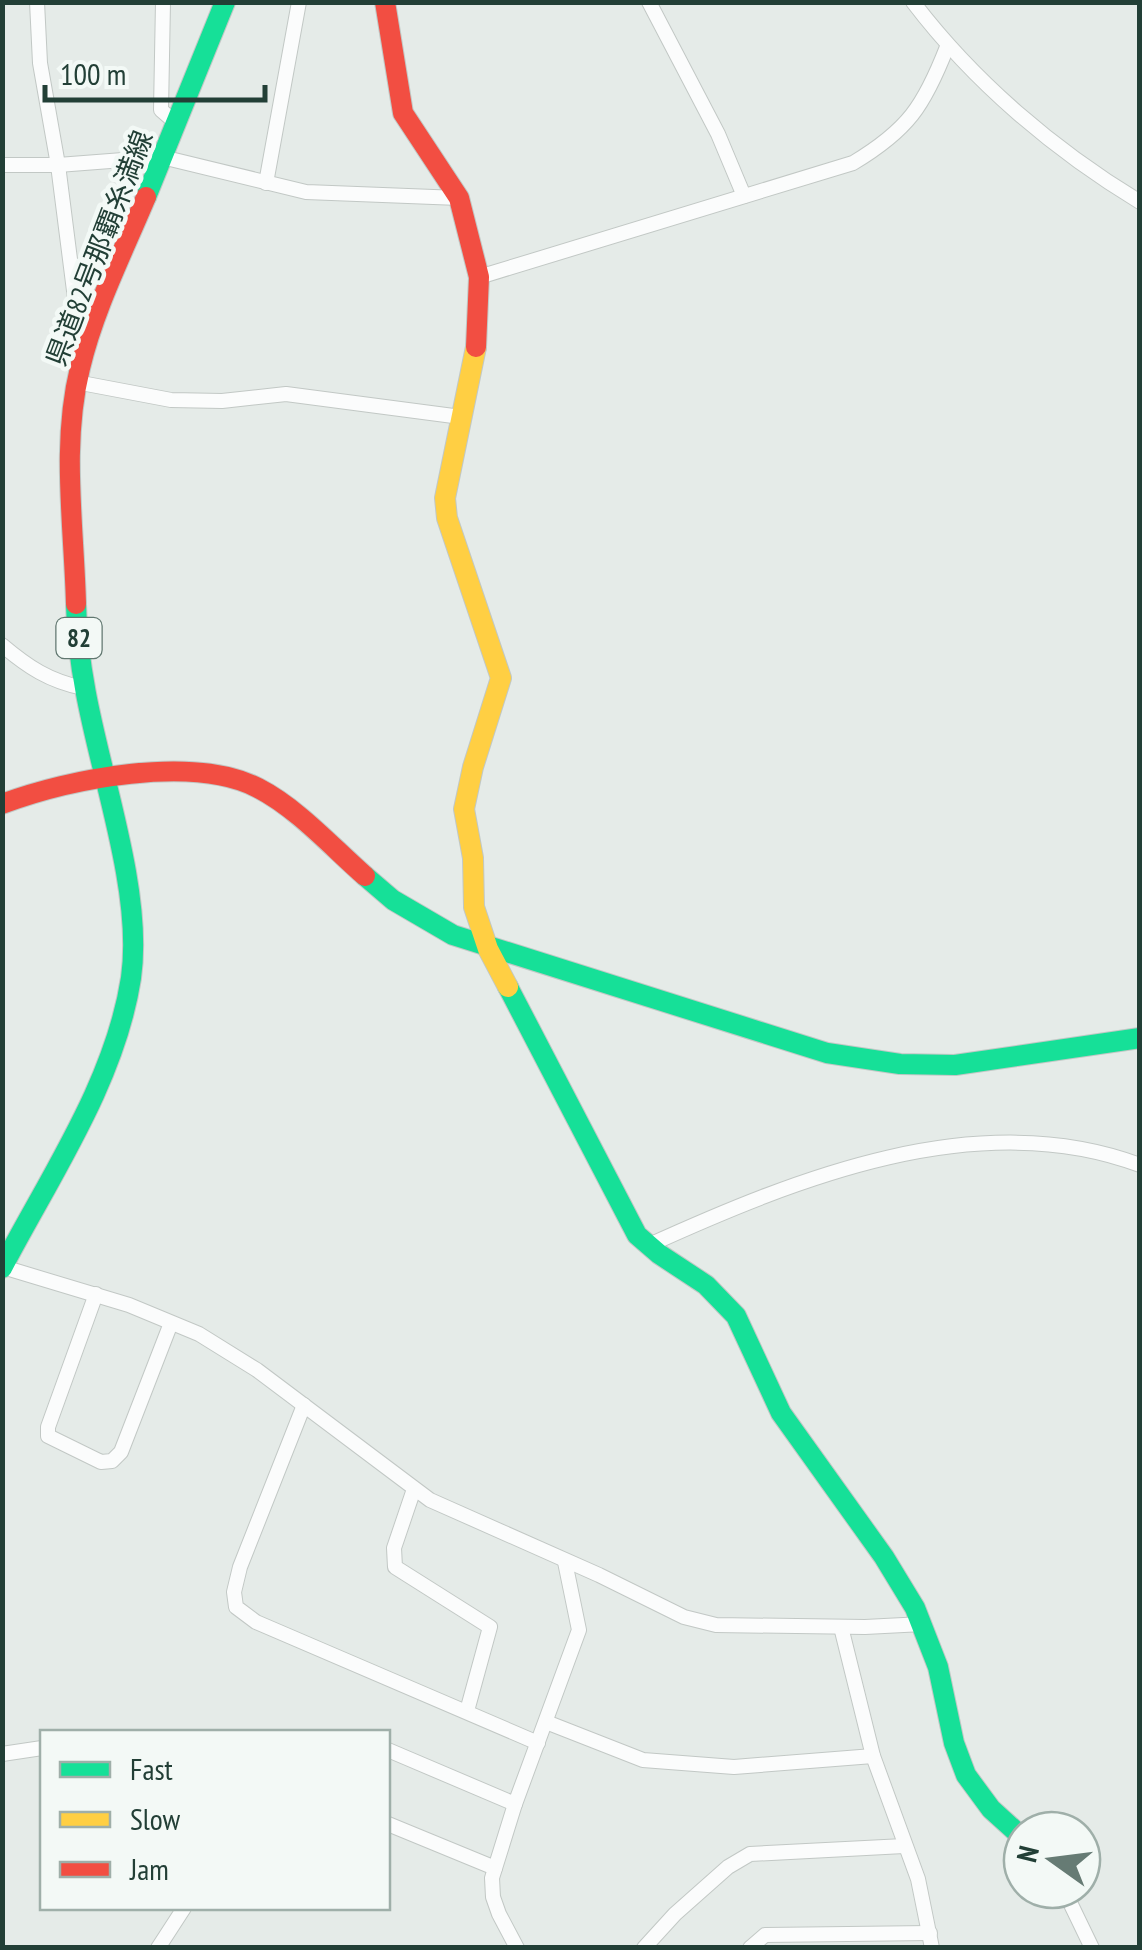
<svg xmlns="http://www.w3.org/2000/svg" width="1142" height="1950" font-family="'PT Sans Narrow','Noto Sans JP',sans-serif">
<style>
.lines{fill:none;stroke-linecap:round;stroke-linejoin:round}
.street-casing{stroke:#c2c8c5;stroke-width:16}
.fast-casing{stroke:#c1c8c5;stroke-width:22}
.slow-casing{stroke:#c1c8c5;stroke-width:22}
.jam-casing{stroke:#c1c8c5;stroke-width:22}
.street{stroke:#fbfcfc;stroke-width:14}
.fast{stroke:#16e098;stroke-width:20}
.slow{stroke:#ffcf43;stroke-width:20}
.jam{stroke:#f24e42;stroke-width:20}
.labels{text-anchor:middle;stroke-width:9;stroke-linejoin:round;paint-order:stroke}
.shield{fill:#f3f9f6;stroke:#617770;stroke-width:2.5}
.shield-label{font-size:25px;font-weight:bold;fill:#223f36}
.street-label{font-size:28px;fill:#223f36;stroke:#f3f9f6}
</style>
<rect width="100%" height="100%" fill="#e5ebe8"/>
<g class="lines">
<!-- street casing -->
<g class="street-casing">
<g id="street">
<polyline points="37,2 40,63 58,165 79,330 88,339"/>
<polyline points="163,2 161,110 176,123"/>
<polyline points="649,2 718,134 744,196"/>
<path d="M913,2C974,82 1054,150 1140,202"/>
<polyline points="2,165 58,165 162,157 306,192 459,198"/>
<polyline points="266,183 299,2"/>
<path d="M479,277L853,163C908,130 924,106 947,47"/>
<polyline points="76,382 171,400 222,401 286,394 461,417"/>
<path d="M2,645C28,667 49,681 83,688"/>
<path d="M647,1246C795,1179 978,1104 1140,1165"/>
<polyline points="3,1267 129,1305 199,1334 257,1370 430,1500 599,1575 684,1617 716,1625 865,1627 923,1624"/>
<polyline points="96,1294 48,1427 48,1436 101,1462 112,1461 121,1452 171,1323"/>
<polyline points="304,1405 240,1567 234,1592 236,1607 256,1622 538,1743"/>
<polyline points="414,1489 394,1548 395,1567 490,1627 467,1711"/>
<polyline points="841,1627 873,1756 918,1879 932,1948"/>
<polyline points="546,1722 643,1760 734,1767 873,1756"/>
<polyline points="388,1750 515,1804"/>
<polyline points="2,1754 42,1748"/>
<polyline points="388,1824 495,1868"/>
<polyline points="1064,1890 1092,1948"/>
<polyline points="158,1948 184,1908"/>
<polyline points="517,1948 499,1914 493,1897 492,1878 515,1804 579,1630 565,1562"/>
<polyline points="644,1948 675,1914 728,1867 750,1854 904,1846"/>
<polyline points="750,1948 765,1935 930,1933"/>
</g>
</g>
<!-- fast casing -->
<g class="fast-casing">
<g id="fast">
<polyline points="146,197 225,2"/>
<polyline points="365,876 393,900 453,935 827,1053 900,1064 955,1065 1140,1038"/>
<polyline points="508,987 637,1235 659,1254 706,1285 736,1316 781,1413 884,1557 915,1608 938,1667 954,1743 966,1775 991,1809 1022,1837"/>
<path d="M2,1268C50,1176 115,1082 131,978C136,943 132,906 126,872C110,780 78,699 76,604"/>
</g>
</g>
<!-- slow casing -->
<g class="slow-casing">
<polyline id="slow" points="476,347 445,498 447,518 501,678 473,767 464,809 473,858 474,907 488,949 508,987"/>
</g>
<!-- jam casing -->
<g class="jam-casing">
<g id="jam">
<polyline points="385,2 403,113 459,198 479,277 476,347"/>
<path d="M76,604C74,526 61,445 80,368C94,309 123,252 146,197"/>
<path d="M2,804C69,779 192,754 258,788C297,808 332,847 365,876"/>
</g>
</g>
<!-- street -->
<use href="#street" class="street"/>
<!-- fast -->
<use href="#fast" class="fast"/>
<!-- slow -->
<use href="#slow" class="slow"/>
<!-- jam -->
<use href="#jam" class="jam"/>
</g>
<g class="labels">
<!-- shield labels -->
<rect class="shield" x="56.5" y="618" width="45" height="40" rx="8"/>
<g class="shield-label">
<text x="79" y="647">82</text>
</g>
<!-- street labels -->
<g class="street-label">
<text transform="translate(99 248) rotate(-69)" y="10">県道82号那覇糸満線</text>
</g>
</g>
<!-- border -->
<rect width="1142" height="1950" fill="none" stroke="#223f36" stroke-width="10"/>
<!-- legend -->
<rect x="40" y="1730" width="350" height="180" fill="#f3f9f6" stroke="#9fafa9" stroke-width="2.5"/>
<rect x="60" y="1762" width="50" height="15" fill="#16e098" stroke="#9fafa9" stroke-width="2.5"/>
<text x="130" y="1780" font-size="30" fill="#223f36">Fast</text>
<rect x="60" y="1812" width="50" height="15" fill="#ffcf43" stroke="#9fafa9" stroke-width="2.5"/>
<text x="130" y="1830" font-size="30" fill="#223f36">Slow</text>
<rect x="60" y="1862" width="50" height="15" fill="#f24e42" stroke="#9fafa9" stroke-width="2.5"/>
<text x="130" y="1880" font-size="30" fill="#223f36">Jam</text>
<!-- north arrow -->
<g transform="translate(1052 1860) rotate(284)"><circle r="48" fill="#f3f9f6" stroke="#9fafa9" stroke-width="2.5"/>
<path d="M0-8L18 38L0 25L-18 38Z" fill="#667b74"/>
<text y="-15" font-size="28" font-weight="bold" text-anchor="middle" fill="#223f36">N</text>
</g>
<!-- scale -->
<path d="M45 85v15h220v-15" fill="none" stroke="#223f36" stroke-width="5"/>
<text x="60" y="85" font-size="30" fill="#223f36" stroke="#f3f9f6" stroke-width="8" paint-order="stroke">100 m</text>
</svg>
